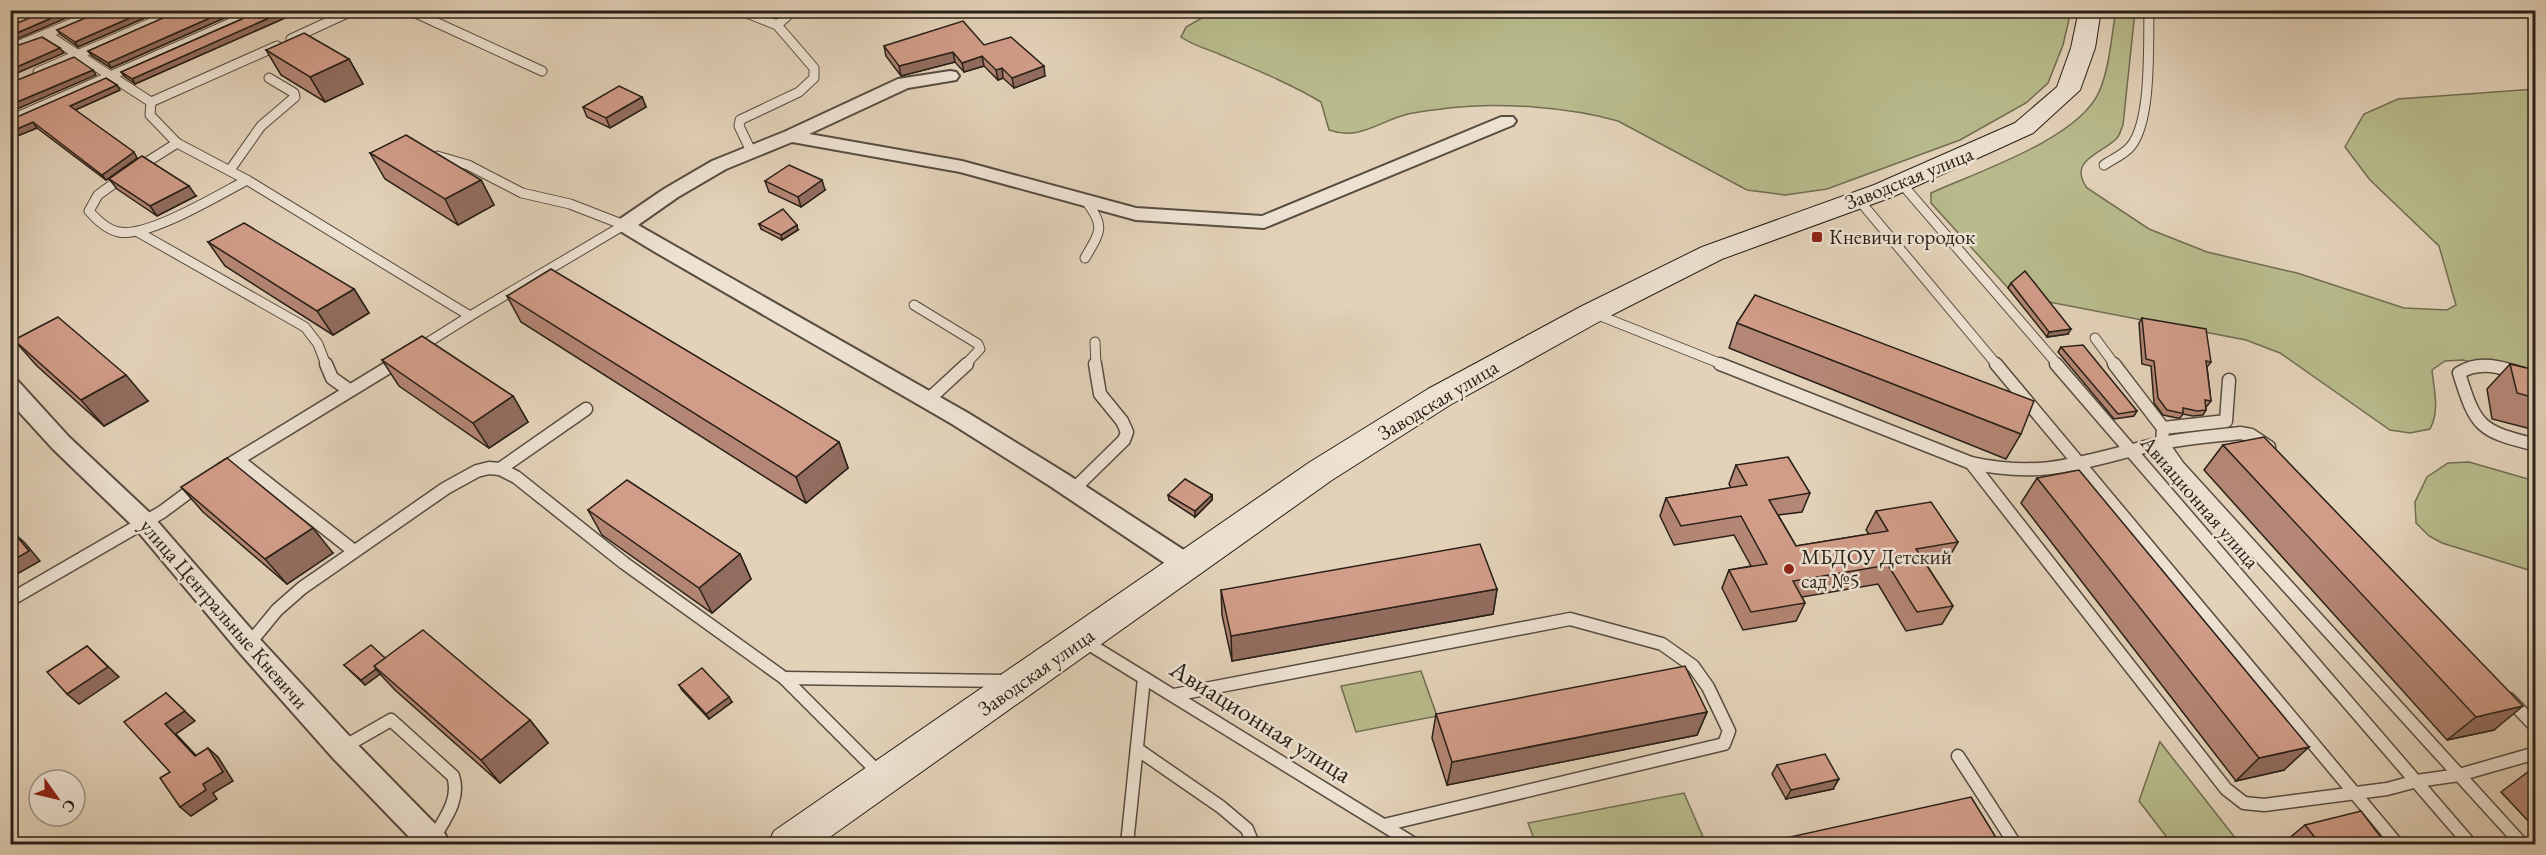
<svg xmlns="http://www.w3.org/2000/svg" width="2546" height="855" font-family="'EB Garamond',serif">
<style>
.green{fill:#b8bb8c;stroke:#706d52;stroke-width:1.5}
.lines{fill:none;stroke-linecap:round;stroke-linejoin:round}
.lane-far1-casing{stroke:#574c40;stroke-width:11}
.lane-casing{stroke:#574c40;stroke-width:15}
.street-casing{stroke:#574c40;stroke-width:4}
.secondary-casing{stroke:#281f17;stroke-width:2}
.lane-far1{stroke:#ede2d2;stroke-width:9}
.lane{stroke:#ede2d2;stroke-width:12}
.street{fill:#ede2d2;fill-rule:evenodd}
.secondary{fill:#ede2d2;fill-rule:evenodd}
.wall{fill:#b48675;stroke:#281f17;stroke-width:1.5}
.shaded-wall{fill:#926d5f;stroke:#281f17;stroke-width:1.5}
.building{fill:#d19c88;stroke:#281f17;stroke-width:1.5}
.poi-dot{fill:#8f2418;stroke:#ede2d2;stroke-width:2}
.labels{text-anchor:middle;stroke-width:5;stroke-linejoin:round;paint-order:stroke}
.street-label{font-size:21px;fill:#281f17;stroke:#ede2d2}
.poi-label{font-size:21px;fill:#281f17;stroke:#ede2d2;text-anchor:start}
.near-street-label{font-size:26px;fill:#281f17;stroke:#ede2d2}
</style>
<rect width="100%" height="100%" fill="#e3d2b9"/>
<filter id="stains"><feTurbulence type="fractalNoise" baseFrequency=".00333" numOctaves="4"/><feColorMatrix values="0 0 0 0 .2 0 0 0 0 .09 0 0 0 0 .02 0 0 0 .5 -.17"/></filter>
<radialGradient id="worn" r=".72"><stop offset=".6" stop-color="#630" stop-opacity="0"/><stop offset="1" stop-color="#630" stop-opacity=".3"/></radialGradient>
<!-- green -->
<g class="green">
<path d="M1214,11L2071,10V11L2063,45L2048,83L2026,103L1960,140L1827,189L1785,195L1747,190L1618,121C1569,107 1499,102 1449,108C1435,110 1421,111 1408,114C1379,121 1360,141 1329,130L1321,102C1289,83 1254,69 1219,54C1205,48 1194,46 1181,37L1186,27Z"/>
<path d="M2116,11H2135L2123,125C2121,129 2120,135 2117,138C2102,154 2067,160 2087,188L2149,229L2207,252L2297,273L2404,308L2447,310L2456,305L2439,246L2370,180L2345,147L2364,114L2398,99L2535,89V378L2463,360L2445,361L2432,370C2434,391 2440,410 2430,429L2410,433L2390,430L2280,353L2246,340L2028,298L2008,288L1931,203V193C1977,172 2078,139 2099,92C2110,67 2111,37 2116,11Z"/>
<polygon points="2469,462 2535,481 2535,572 2442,543 2429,536 2416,523 2415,502 2427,477 2448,463"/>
<polygon points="1421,671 1437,716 1356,732 1341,686"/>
<polygon points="2160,741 2160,742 2240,844 2172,844 2139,801"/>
<polygon points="1684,793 1703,837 1667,844 1536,844 1528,823"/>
</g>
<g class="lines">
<!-- lane-far1 casing -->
<g class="lane-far1-casing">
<g id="lane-far1">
<polyline points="409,10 542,71"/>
<polyline points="739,10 777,25"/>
<polyline points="46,34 151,102 277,46"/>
<polyline points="291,39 354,10"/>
<polyline points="10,49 104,10"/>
<polyline points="38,72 181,10"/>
<polyline points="151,102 150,115 177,143 247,180 470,316 624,225"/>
<polyline points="10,120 242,18 247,14 245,10"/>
<polyline points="751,151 739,126 740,120 799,92 814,78 814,68 777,25 794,10"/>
<polyline points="437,156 468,165 522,193 570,204 624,225"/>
<path d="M2104,165C2112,159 2124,155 2131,146C2152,120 2148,44 2149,10"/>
<polyline points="139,167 177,143"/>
<polyline points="230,170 261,126 295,97 294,93 269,78"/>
<path d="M123,177L98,195L89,211C96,219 108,230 119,232C148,238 220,194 247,180"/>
<polyline points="1901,183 2058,365"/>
<polyline points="1859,200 1997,365"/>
<polyline points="138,232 305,327 318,344 326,365"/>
<path d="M1085,258C1100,232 1106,227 1086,201"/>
<polyline points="914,305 978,344 980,349 965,365"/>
<polyline points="1593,313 1724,365"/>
<polyline points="2095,338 2115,365"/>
<polyline points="1095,342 1096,365"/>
<polyline points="419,348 470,316"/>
<polyline points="391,365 398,361"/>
</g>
</g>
<!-- lane casing -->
<g class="lane-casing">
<g id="lane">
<polyline points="326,364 332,378 349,390"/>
<path d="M1720,364L1971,463C2049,480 2088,459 2162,443C2188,438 2214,436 2240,433L2251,435L2269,447"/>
<polyline points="1996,364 2397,844"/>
<polyline points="2056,364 2470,844"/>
<polyline points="2114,364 2163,428 2162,443 2178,466 2522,844"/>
<path d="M2536,378C2511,371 2483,357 2459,373C2476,428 2480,431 2536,445"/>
<polyline points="928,400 967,364"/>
<polyline points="2163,428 2226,421 2229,380"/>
<polyline points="238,460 354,551"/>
<polyline points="1971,463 2226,789 2244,803 2264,805 2387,789 2417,781 2459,775 2536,753"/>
<polyline points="222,469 394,364"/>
<polyline points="500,469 586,409"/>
<polyline points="1074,489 1124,440 1127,432 1122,421 1100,394 1095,364"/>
<polyline points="10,600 162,512 197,486"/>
<polyline points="1084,641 1414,844"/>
<polyline points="249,644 277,610 302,588 446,488 477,471 489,468 500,469 516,477 624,563 784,678 880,774"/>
<polyline points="784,678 1006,681"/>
<polyline points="1174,695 1570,619 1662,644 1693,666 1708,687 1729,731 1724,744 1384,825"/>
<polyline points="2509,699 2536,727"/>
<path d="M342,748L391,720L453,776C461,799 444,820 433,839"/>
<polyline points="1137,749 1221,807 1247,829 1253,844"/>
<polyline points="1958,756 2015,844"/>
<polyline points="1127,844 1144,678"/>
</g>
</g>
<!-- street casing -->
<g class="street-casing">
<g id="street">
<polygon points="950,71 956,72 959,76 956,80 908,88 809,134 962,161 1136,208 1262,216 1501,117 1513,117 1516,121 1513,125 1264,228 1136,220 960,172 792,142 726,169 678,197 638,225 968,413 1067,474 1196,558 1199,565 1196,572 1187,575 1178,572 1050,486 952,424 655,252 617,229 614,225 617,221 664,189 712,161 784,132 898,79"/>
<polygon points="10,379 18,381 69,437 151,514 257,636 352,739 445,834 449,844 416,844 332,757 239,652 135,528 53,449 10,402"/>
</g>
</g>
<!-- secondary casing -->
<g class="secondary-casing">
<polygon id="secondary" points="2079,10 2101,10 2095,48 2080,90 2033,133 1892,197 1722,259 1602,320 1450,405 1332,480 820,844 768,844 774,831 1310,462 1428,389 1582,306 1702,247 1874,185 2015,123 2057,87 2071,48"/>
</g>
<!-- lane-far1 -->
<use href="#lane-far1" class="lane-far1"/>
<!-- lane -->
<use href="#lane" class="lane"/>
<!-- street -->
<use href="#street" class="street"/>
<!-- secondary -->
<use href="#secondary" class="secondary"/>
</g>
<!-- wall -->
<g class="wall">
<polygon points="163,10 78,47 61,35 57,30"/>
<polygon points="180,11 238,12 111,68 92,56 88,51"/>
<polygon points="250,12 294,14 135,84 125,77 121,72 242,19"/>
<polygon points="984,45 1045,76 1014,88 1003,78 998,80 984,66 964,72 955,62 901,76 886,56 884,46"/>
<polygon points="266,50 349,59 363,84 325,102 281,75"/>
<polygon points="120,90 75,110 137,158 106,180 37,128 10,139 10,120"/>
<polygon points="642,97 646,107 610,128 587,117 583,107"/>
<polygon points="370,153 481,180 494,205 458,225 385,179"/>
<polygon points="109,179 196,196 157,216 117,189"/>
<polygon points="765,181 825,190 801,207 769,192"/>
<polygon points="759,224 798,230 782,240 761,229"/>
<polygon points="208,242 354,289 369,313 333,335 225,266"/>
<polygon points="2011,283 2068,334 2047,337 2008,288"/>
<polygon points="507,296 839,442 848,468 806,503 521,322"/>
<polygon points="2142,318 2211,362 2207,367 2211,401 2207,406 2206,406 2206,410 2203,415 2193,416 2183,414 2180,418 2177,418 2163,415 2154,403 2151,366 2142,364 2139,323"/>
<polygon points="1737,323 2021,434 2006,459 1729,348"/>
<polygon points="14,340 148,401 104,426 37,366"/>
<polygon points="2061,347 2137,411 2134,416 2114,419 2058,352"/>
<polygon points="382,360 513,396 528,422 489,448 399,386"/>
<polygon points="2510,364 2535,370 2535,430 2492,419 2487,389"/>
<polygon points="2223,445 2494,730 2447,740 2204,470"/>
<polygon points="1736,465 1810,493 1802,512 1778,515 1796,546 1869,534 1866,530 1876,511 1958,542 1947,561 1926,564 1953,606 1942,624 1906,631 1878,584 1802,597 1805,603 1796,621 1743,630 1722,588 1729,570 1751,566 1734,535 1674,545 1660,516 1666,498 1731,488 1729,484"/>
<polygon points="2037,478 2284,770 2236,781 2021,503"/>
<polygon points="181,487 333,553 287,584 203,512"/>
<polygon points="1168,495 1212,495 1212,500 1195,517 1169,500"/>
<polygon points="588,510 740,554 751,579 712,613 602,535"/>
<polygon points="1497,589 1493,614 1232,661 1222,615 1221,590"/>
<polygon points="385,658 530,720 548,743 500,783 395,690 380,674 365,685 344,665"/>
<polygon points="679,685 732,702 709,719 682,690"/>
<polygon points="1707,712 1697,735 1447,785 1432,738 1436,714"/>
<polygon points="1777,765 1833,789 1786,799 1772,774"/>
<polygon points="2535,768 2535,828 2501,792 2532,769"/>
<polygon points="2305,825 2386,844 2282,844"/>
</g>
<!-- shaded-wall -->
<g class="shaded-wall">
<polygon points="70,10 85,10 10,42 10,36"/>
<polygon points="148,10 163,10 78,47 75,42"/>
<polygon points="228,10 239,10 238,12 111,68 108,63"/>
<polygon points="287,10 292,10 294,14 135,84 132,79"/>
<polygon points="60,48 64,53 10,76 10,70"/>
<polygon points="953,52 955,62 901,76 899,66"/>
<polygon points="982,56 984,66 964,72 962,63"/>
<polygon points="349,59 363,84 325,102 310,77"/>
<polygon points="1044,66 1045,76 1014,88 1012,78"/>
<polygon points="1002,68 1003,78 998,80 996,70"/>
<polygon points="93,70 96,75 10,112 10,105"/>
<polygon points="117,85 120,90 73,111 70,106"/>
<polygon points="642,97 646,107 610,128 606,118"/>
<polygon points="33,122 37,128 10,139 10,132"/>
<polygon points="134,152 137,158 106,180 102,175"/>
<polygon points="481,180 494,205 458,225 445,199"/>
<polygon points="822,180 825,190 801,207 798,197"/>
<polygon points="189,186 196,196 157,216 150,206"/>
<polygon points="797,225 798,230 782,240 781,235"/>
<polygon points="354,289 369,313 333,335 317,311"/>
<polygon points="2071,329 2068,334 2047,337 2049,332"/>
<polygon points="126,375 148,401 104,426 81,400"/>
<polygon points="513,396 528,422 489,448 473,423"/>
<polygon points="839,442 848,468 806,503 796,477"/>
<polygon points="1212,495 1212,500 1195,517 1195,511"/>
<polygon points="313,528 333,553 287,584 265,559"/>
<polygon points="14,533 25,543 40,561 10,578 10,562"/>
<polygon points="740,554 751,579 712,613 699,588"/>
<polygon points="1497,589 1493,614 1232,661 1231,636"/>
<polygon points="87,646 119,677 79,704 67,694"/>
<polygon points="376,669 380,674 365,685 361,680"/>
<polygon points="166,693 195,721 176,734 205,765 195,756 165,724"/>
<polygon points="729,697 732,702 709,719 706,714"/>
<polygon points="2523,706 2494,730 2447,740 2476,717"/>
<polygon points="1707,712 1697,735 1447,785 1452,762"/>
<polygon points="530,720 548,743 500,783 481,760"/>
<polygon points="2309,747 2284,770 2236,781 2259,758"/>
<polygon points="208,748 218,757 233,781 213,793 217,799 191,816 180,807 203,784"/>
<polygon points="1839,779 1833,789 1786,799 1791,790"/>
</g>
<!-- building -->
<g class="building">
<polygon points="49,10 70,10 10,36 10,26"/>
<polygon points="104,10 148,10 75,42 57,30"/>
<polygon points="181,10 228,10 108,63 88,51"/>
<polygon points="250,10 287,10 132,79 121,72 242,19 250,12"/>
<polygon points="963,21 984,45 1011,37 1044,66 1012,78 1002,68 996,70 982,56 962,63 953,52 899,66 884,46"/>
<polygon points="304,33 349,59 310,77 266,50"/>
<polygon points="42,37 60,48 10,70 10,48"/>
<polygon points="74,57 93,70 10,105 10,83"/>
<polygon points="106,78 117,85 70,106 134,152 102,175 33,122 10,132 10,120"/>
<polygon points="619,86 642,97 606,118 583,107"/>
<polygon points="406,135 481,180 445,199 370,153"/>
<polygon points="142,156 189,186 150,206 109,179"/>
<polygon points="789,165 822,180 798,197 765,181"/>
<polygon points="783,209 797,225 781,235 759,224"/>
<polygon points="244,223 354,289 317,311 208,242"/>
<polygon points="551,269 839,442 796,477 507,296"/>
<polygon points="2025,271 2071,329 2049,332 2011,283"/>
<polygon points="1755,295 2034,401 2021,434 1737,323"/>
<polygon points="58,317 126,375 81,400 14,340"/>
<polygon points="2142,318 2206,329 2211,362 2206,361 2211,401 2205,400 2206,410 2197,411 2183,408 2183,413 2181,413 2167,410 2158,398 2154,361 2146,359"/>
<polygon points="422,336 513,396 473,423 382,360"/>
<polygon points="2083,345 2137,411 2118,414 2061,347"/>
<polygon points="2510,364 2535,370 2535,398 2517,393"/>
<polygon points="2264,437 2523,706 2476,717 2223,445"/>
<polygon points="1788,457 1810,493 1769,500 1796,546 1888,531 1876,511 1931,502 1958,542 1916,549 1953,606 1917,612 1888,565 1793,581 1805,603 1751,612 1729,570 1767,564 1741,516 1681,526 1666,498 1747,485 1736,465"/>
<polygon points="227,458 313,528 265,559 181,487"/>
<polygon points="2079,470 2309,747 2259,758 2037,478"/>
<polygon points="1185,479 1212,495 1195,511 1168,495"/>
<polygon points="627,480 740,554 699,588 588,510"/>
<polygon points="14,533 29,551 10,562 10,535"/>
<polygon points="1480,544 1497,589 1231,636 1221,590"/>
<polygon points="423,630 530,720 481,760 374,666"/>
<polygon points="371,645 385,658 374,666 376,669 361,680 344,665"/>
<polygon points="87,646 108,667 67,694 47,672"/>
<polygon points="1685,666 1707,712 1452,762 1436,714"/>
<polygon points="702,668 729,697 706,714 679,685"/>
<polygon points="166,693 185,711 165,724 195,756 208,748 223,772 203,784 206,790 180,807 160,778 170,772 124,722"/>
<polygon points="1825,754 1839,779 1791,790 1777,765"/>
<polygon points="1971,797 2000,844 1759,844"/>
<polygon points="2361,811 2386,844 2320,844 2305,825"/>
<polygon points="1064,840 1070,844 1060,844"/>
</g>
<!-- markers -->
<g class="poi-dot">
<rect x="1811" y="231" width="12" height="12" rx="3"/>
<circle cx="1789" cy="569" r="6"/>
</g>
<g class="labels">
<!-- street labels -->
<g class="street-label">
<text transform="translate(1909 178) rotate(-22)" y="7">Заводская улица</text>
<text transform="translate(1438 400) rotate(-31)" y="7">Заводская улица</text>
<text transform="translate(2200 502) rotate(49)" y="7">Авиационная улица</text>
<text transform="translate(224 614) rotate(49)" y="7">улица Центральные Кневичи</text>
<text transform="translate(1036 672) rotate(-35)" y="7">Заводская улица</text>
</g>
<!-- poi labels -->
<g class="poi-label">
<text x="1829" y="244">Кневичи городок</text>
<text x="1801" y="564">МБДОУ Детский<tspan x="1801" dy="24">сад №5</tspan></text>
</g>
<!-- near-street labels -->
<g class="near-street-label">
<text transform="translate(1261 721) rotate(32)" y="9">Авиационная улица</text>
</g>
</g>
<!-- margin -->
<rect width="2546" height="855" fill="none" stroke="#e3d2b9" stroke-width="36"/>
<rect x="12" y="12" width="2522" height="831" fill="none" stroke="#281f17" stroke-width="3"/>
<rect x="18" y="18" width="2510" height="819" fill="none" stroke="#281f17" stroke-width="1.5"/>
<!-- north arrow -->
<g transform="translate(57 798) rotate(124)"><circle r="28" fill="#ede2d2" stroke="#9e9487" stroke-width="1.5"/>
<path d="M0-4.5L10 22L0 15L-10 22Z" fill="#8f2418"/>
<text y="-9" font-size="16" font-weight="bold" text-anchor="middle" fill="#281f17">С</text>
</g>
<rect width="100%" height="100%" filter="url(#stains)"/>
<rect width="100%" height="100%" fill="url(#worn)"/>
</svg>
